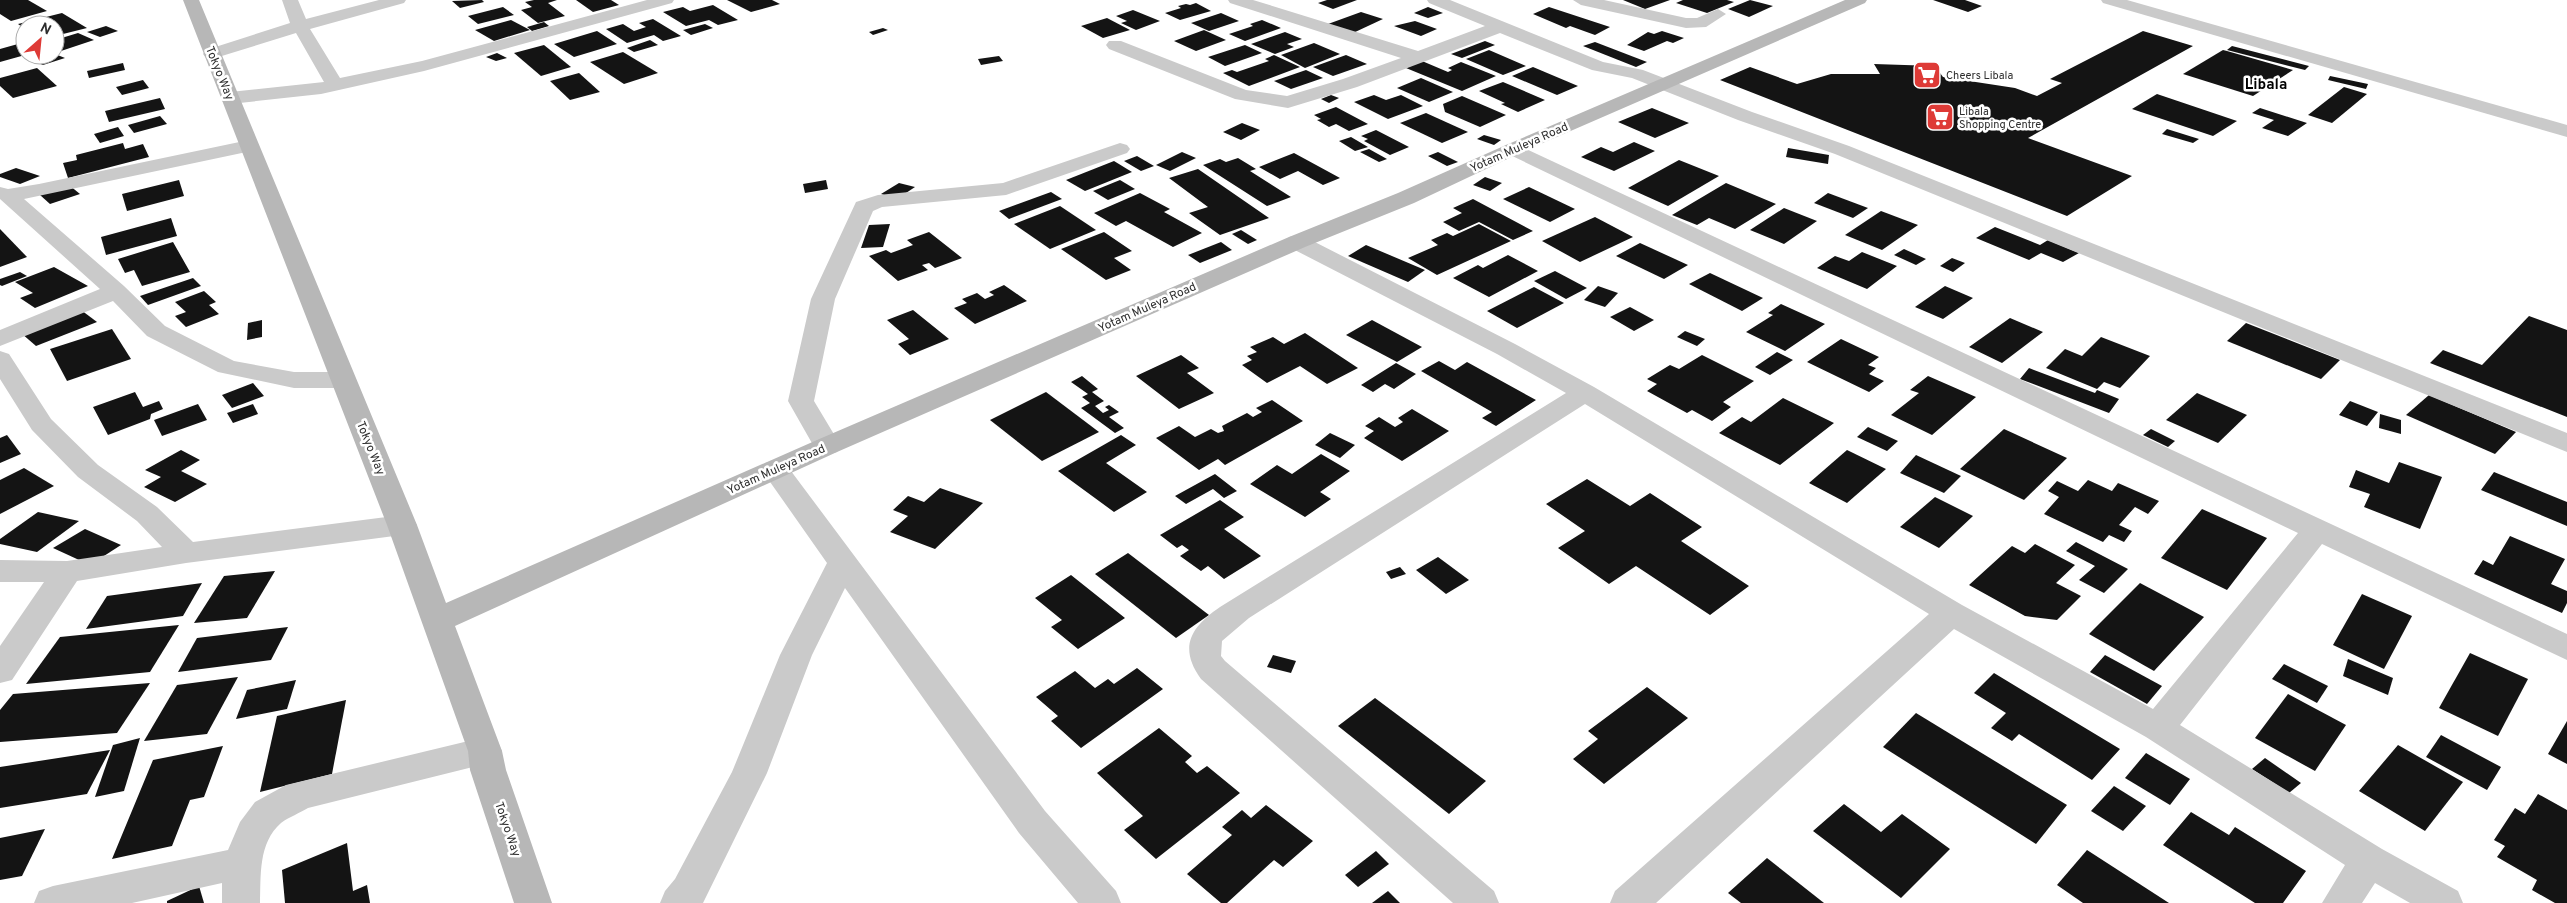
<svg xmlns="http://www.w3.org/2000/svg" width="2567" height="903" font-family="Overpass,sans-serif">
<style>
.building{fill:#141414}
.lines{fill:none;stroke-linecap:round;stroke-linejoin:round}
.street{fill:#cacaca;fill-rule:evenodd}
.secondary{fill:#b7b7b7;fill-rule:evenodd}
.labels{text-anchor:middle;stroke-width:5;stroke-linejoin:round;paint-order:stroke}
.far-poi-label{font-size:11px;fill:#2d2d2d;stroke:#fff;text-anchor:start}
.street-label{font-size:12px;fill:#2d2d2d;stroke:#fff}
.far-district-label{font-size:15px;font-weight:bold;fill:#000;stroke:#fff}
</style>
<rect width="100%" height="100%" fill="#fff"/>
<!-- building -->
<g class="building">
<polygon points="0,0 28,0 47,11 11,21 0,14"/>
<polygon points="482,0 484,2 460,8 452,1"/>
<polygon points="534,0 557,0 548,3 565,16 538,23 521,10 532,7 525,2"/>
<polygon points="576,0 611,0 619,5 593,12"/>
<polygon points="727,0 772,0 780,4 751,12"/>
<polygon points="1327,0 1357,0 1333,9 1318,3"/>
<polygon points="1623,0 1670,0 1645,9"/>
<polygon points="1683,0 1727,0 1734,2 1707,13 1676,3"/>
<polygon points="1750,0 1773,6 1749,17 1728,9"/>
<polygon points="1933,0 1965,0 1982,6 1968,12"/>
<polygon points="1196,3 1211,11 1180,20 1165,13 1181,8 1178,6 1186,4 1190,5"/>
<polygon points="713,5 738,20 718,25 709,20 686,26 663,12 683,7 690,11"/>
<polygon points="503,7 514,15 478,24 468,16"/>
<polygon points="1428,7 1443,13 1428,18 1414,13"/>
<polygon points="1549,7 1610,27 1595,35 1570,26 1566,28 1533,14"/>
<polygon points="1133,10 1160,21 1136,30 1121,23 1127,21 1116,16"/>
<polygon points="1361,12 1383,19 1353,33 1328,24"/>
<polygon points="62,13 87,28 55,36 55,25 25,25 25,29 18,24"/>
<polygon points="1221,13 1239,21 1209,31 1191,23"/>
<polygon points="1107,18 1130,30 1103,38 1081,26"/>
<polygon points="653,19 681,36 663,41 654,35 627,43 606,29 623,24 634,31 646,27 639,23"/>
<polygon points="511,20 530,30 494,41 475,30"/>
<polygon points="1262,20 1281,28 1245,41 1229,34 1253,26 1250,24"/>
<polygon points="1415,21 1437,29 1421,36 1394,26"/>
<polygon points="544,22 549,26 532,31 527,27"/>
<polygon points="705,24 713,28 691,35 683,30"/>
<polygon points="106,26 118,31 100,37 87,32"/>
<polygon points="883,28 888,30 873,35 869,32"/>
<polygon points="1204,30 1226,40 1196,51 1174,41"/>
<polygon points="597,31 617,44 574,57 554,44"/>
<polygon points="1662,31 1684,38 1673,43 1667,41 1644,51 1627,45 1648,32 1654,34"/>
<polygon points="2143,31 2193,46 2028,138 2132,176 2067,216 1720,80 1750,67 1797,84 1831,74 1880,74 1874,64 1935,66 1943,77 2015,88 2037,96 2062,83 2050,79"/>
<polygon points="1285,32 1302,39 1287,44 1294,47 1275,54 1251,44"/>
<polygon points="78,33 94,40 61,51 55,48 55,40"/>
<polygon points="650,40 658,45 634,52 627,48"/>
<polygon points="1485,41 1495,45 1462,58 1451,54"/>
<polygon points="25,42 25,55 0,62 0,49"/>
<polygon points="1595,42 1647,62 1636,67 1583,46"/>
<polygon points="1314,43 1340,54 1305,68 1281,55"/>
<polygon points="544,45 571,67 541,76 514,53"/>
<polygon points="1245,45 1262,53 1225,66 1208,57"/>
<polygon points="2232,46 2309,66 2305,70 2227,50"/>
<polygon points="1489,50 1526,66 1503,75 1466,59"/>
<polygon points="2223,50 2227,51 2293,70 2253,96 2183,74"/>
<polygon points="623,52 658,73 624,84 590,62"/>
<polygon points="497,53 507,58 496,61 486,57"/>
<polygon points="55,54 65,58 43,65 26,58 36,55"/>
<polygon points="1274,55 1300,67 1249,86 1223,73 1232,70 1237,72 1269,61 1265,59"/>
<polygon points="1346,55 1367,64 1333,76 1313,67"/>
<polygon points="999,56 1003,61 981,65 978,59"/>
<polygon points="1422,61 1448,72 1452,70 1448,68 1461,62 1496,76 1462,91 1406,68"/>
<polygon points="123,63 125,70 89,78 87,71"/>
<polygon points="1533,67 1578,86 1557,95 1512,76"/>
<polygon points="37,68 57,86 13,98 0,86 0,78"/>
<polygon points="1306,70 1323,78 1291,89 1274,81"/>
<polygon points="579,73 600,92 570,100 550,81"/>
<polygon points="2330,76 2368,84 2366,89 2328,80"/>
<polygon points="1421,78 1453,92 1429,102 1397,88"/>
<polygon points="143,80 149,88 122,95 116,87"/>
<polygon points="1503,82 1545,100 1518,112 1501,104 1505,103 1479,91"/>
<polygon points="2344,87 2367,94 2332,123 2308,115"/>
<polygon points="2157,94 2237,121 2213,136 2132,109"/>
<polygon points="1331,95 1339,98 1329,103 1321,99"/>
<polygon points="1374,95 1386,100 1401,95 1423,106 1388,119 1354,102"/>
<polygon points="1462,96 1506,115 1480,127 1445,112 1443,104"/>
<polygon points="160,98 165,109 109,122 105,111"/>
<polygon points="1336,107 1368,124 1349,131 1336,124 1329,127 1317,120 1321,119 1314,115"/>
<polygon points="1652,108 1689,123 1655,138 1618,122"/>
<polygon points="2260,108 2307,123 2288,136 2262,128 2274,120 2252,113"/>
<polygon points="1426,113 1468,132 1442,143 1400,123"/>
<polygon points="160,116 167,124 134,133 128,125"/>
<polygon points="1242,123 1260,130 1241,140 1223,132"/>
<polygon points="118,127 124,136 100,143 94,134"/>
<polygon points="2167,129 2199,139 2193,143 2162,134"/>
<polygon points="1376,130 1409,147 1390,155 1364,141 1368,139 1361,136"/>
<polygon points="1484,135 1501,140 1494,145 1477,139"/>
<polygon points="1351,137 1368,147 1355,151 1339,141"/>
<polygon points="1634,142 1655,151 1614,171 1581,157 1601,147 1613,152"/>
<polygon points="123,143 125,149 143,144 149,157 68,178 63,163 77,160 76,155"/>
<polygon points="1788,148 1829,155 1828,164 1786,157"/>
<polygon points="1369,149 1387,159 1379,162 1360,152"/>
<polygon points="1182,152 1196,158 1170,171 1156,165"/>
<polygon points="1438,152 1458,162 1447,166 1428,156"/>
<polygon points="1294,153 1340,178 1323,185 1298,171 1280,179 1259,167"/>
<polygon points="1137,156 1154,166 1141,171 1124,161"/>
<polygon points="1238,158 1256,169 1250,171 1291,197 1267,206 1203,165 1220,159 1226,162"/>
<polygon points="1679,160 1719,176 1668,206 1628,188"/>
<polygon points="1114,161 1132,172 1085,191 1066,180"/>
<polygon points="16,168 40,176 20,184 0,177 0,174"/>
<polygon points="1198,169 1269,218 1220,235 1189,213 1208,207 1169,178"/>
<polygon points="1485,177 1502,183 1490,191 1473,185"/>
<polygon points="179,180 184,196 127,211 122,194"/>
<polygon points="826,180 828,189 805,193 803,184"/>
<polygon points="1120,180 1135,189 1108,200 1093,191"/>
<polygon points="899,183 915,187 897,199 881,194"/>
<polygon points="1726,183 1776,204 1735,229 1709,218 1697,225 1672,215"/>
<polygon points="69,185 80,194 50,204 40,195"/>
<polygon points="1529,187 1575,209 1550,222 1503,199"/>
<polygon points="1051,192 1062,199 1009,219 999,211"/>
<polygon points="1140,193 1170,209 1164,212 1202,233 1173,247 1126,221 1116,226 1094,213"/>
<polygon points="1828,193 1868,208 1853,218 1814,203"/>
<polygon points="1473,199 1533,231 1513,240 1479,222 1459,231 1443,222 1462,213 1453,208"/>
<polygon points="1060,206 1096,230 1050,249 1014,224"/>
<polygon points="1784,208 1817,221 1784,244 1750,230"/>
<polygon points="1881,211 1918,225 1882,250 1845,235"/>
<polygon points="1595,217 1633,237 1580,262 1542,241"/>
<polygon points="171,218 177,236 106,255 101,237"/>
<polygon points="890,224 883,247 861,248 869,225"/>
<polygon points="1479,224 1511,241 1437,275 1408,258 1438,245 1431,240 1447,233 1453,236"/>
<polygon points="1995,227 2040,245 2048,240 2079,253 2063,262 2041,253 2029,260 1976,238"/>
<polygon points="0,229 27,257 0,267"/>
<polygon points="1241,230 1257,240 1248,244 1232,234"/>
<polygon points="929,232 962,258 935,268 929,263 922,265 928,270 898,281 869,256 886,250 891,253 913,245 907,240"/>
<polygon points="1104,232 1132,251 1114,258 1131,270 1106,280 1061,249"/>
<polygon points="173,242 190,272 142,286 134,270 125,273 118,259"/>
<polygon points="1221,242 1232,250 1200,263 1188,255"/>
<polygon points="1640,243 1688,265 1664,279 1616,256"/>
<polygon points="1366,245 1425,270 1408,282 1348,256"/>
<polygon points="1904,249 1926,259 1916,265 1894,255"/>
<polygon points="1862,252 1897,266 1867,289 1817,268 1835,256 1849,261"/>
<polygon points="1508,255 1538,271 1489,297 1453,278 1478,265 1483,268"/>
<polygon points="1952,258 1965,263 1953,272 1940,266"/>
<polygon points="54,267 88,286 35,308 20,298 33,293 15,282"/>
<polygon points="1555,271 1587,288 1566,299 1534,281"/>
<polygon points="20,272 27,276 2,286 0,285 0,279"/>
<polygon points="1710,273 1763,298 1742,311 1689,284"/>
<polygon points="193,278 201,286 148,305 140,296"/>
<polygon points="1004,285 1027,301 975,324 954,308 967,303 962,299 977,293 985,299 994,295 989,292"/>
<polygon points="1598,286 1618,293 1605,307 1584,300"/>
<polygon points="1945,286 1973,298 1943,319 1915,307"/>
<polygon points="1534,287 1564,303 1517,328 1487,311"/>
<polygon points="204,291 216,302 209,305 219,314 186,327 175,316 186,312 175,302"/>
<polygon points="1781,304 1825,324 1785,351 1746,332 1773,315 1768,313"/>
<polygon points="1630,307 1654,320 1634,331 1610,317"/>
<polygon points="81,310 97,322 36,346 21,333"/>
<polygon points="913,310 949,339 910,355 898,344 909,339 887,320"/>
<polygon points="2529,316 2567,330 2567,417 2430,363 2443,350 2482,365"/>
<polygon points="2010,318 2043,332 2002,363 1969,347"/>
<polygon points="262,320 262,337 247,340 248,323"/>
<polygon points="1372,320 1422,347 1397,362 1346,335"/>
<polygon points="2246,323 2340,360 2321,379 2227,341"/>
<polygon points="112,329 131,359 67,381 50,349"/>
<polygon points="1685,331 1705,339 1697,346 1677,337"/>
<polygon points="1305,333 1358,368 1327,384 1300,366 1267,383 1242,365 1252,360 1247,356 1257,352 1250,347 1273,337 1284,344"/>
<polygon points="2101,337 2150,356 2120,388 2104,382 2097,389 2046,368 2065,349 2082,356"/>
<polygon points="1841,339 1879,357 1868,365 1876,368 1869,374 1884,381 1869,392 1807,362"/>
<polygon points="1777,352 1793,360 1770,375 1755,367"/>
<polygon points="1181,355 1199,368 1187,373 1214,393 1179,409 1136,376"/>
<polygon points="1702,355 1754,381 1723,402 1731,407 1712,421 1692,410 1687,413 1647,391 1657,384 1647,379 1670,365 1679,369"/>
<polygon points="1439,361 1455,370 1467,362 1536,400 1496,426 1482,418 1492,412 1421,371"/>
<polygon points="1396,363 1416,374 1394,389 1385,384 1373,392 1361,385"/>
<polygon points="2029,368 2095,393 2097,390 2119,399 2109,413 2020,379"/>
<polygon points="1082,376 1098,389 1092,392 1104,401 1095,406 1103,413 1109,410 1105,407 1109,405 1119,412 1109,417 1124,428 1115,433 1081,408 1090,403 1082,397 1088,394 1071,382"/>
<polygon points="1928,376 1976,397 1932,435 1891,415 1919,393 1910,390"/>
<polygon points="253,383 264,396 232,408 222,395"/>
<polygon points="135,392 143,407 159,401 163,409 151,414 150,419 108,435 93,407"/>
<polygon points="1046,392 1099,432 1042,461 990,420"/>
<polygon points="2197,393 2247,415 2218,443 2166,420"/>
<polygon points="2429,395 2516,432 2495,454 2406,415"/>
<polygon points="1783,398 1834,423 1780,465 1719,433 1742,417 1751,422"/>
<polygon points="1272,400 1303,421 1225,465 1218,459 1199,470 1156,438 1179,426 1195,437 1211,429 1218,433 1224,431 1222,426 1247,413 1253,417 1262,412 1256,408"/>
<polygon points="2350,401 2378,412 2367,426 2339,415"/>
<polygon points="198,404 207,420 162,436 154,420"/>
<polygon points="253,404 258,414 233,423 227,413"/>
<polygon points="1412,409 1449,431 1402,461 1364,438 1374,431 1365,426 1379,417 1395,427 1403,422 1398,418"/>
<polygon points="2380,414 2401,420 2401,434 2379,428"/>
<polygon points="1868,427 1898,441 1887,451 1857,437"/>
<polygon points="2004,429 2067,458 2024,500 1960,469"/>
<polygon points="2151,429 2175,441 2168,447 2143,435"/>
<polygon points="1330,433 1355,445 1340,458 1315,445"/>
<polygon points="7,435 21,454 0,463 0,438"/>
<polygon points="1121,435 1136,445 1106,463 1147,492 1114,512 1058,471"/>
<polygon points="181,450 200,460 181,471 207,484 175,502 144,487 161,477 145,470"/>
<polygon points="1847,450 1886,469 1847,503 1809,483"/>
<polygon points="1321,454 1350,471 1320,492 1331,499 1305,517 1250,484 1277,465 1292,474"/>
<polygon points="1916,455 1961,476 1944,493 1900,473"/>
<polygon points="2399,462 2442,477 2420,529 2364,507 2370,494 2349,487 2356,470 2389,483"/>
<polygon points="24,468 54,486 0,514 0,480"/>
<polygon points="2494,472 2567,502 2567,526 2481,490"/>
<polygon points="1215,474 1237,491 1224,498 1213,489 1186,504 1175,496"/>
<polygon points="1587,479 1630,506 1650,493 1702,527 1681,541 1749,586 1710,615 1636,566 1609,584 1558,548 1585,531 1546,504"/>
<polygon points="2088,480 2112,491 2118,483 2159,501 2148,514 2135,507 2119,525 2132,531 2124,542 2109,535 2103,542 2044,514 2059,497 2048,491 2057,481 2078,491"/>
<polygon points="940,488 983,503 935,549 890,532 908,516 893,510 908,496 924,502"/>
<polygon points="1935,497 1973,516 1939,548 1900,527"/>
<polygon points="1220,500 1244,517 1224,529 1261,556 1224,579 1208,566 1201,571 1180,556 1189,550 1182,545 1177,548 1160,535"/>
<polygon points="2202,509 2267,538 2227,590 2161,558"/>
<polygon points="38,512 79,521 37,552 0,544 0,539"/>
<polygon points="85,529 121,545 90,565 53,548"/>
<polygon points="2510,536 2565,559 2551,584 2567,591 2567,603 2562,613 2474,574 2483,560 2493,565"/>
<polygon points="2076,542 2128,569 2104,593 2079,580 2095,566 2066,551"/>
<polygon points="2035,544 2075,565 2056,583 2081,596 2057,620 2025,616 1969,585 2012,546 2025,553"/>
<polygon points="1128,553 1209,615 1176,638 1095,574"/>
<polygon points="1438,557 1469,580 1446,594 1416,570"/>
<polygon points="1400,567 1406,574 1391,579 1386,572"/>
<polygon points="275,571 247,618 194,623 224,576"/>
<polygon points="1071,575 1125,618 1078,649 1051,627 1062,620 1035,598"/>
<polygon points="202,583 183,616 86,629 107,596"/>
<polygon points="2140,583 2204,617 2154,671 2089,634"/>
<polygon points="2362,594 2412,616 2384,669 2333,645"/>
<polygon points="179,625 150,672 26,684 60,637"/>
<polygon points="288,627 271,660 178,672 197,638"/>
<polygon points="2470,653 2528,679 2498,736 2439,708"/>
<polygon points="1273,655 1296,661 1291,673 1267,667"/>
<polygon points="2105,655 2162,686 2147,704 2090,672"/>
<polygon points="2348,659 2393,678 2388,695 2343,676"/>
<polygon points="2284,664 2328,686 2317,703 2272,679"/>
<polygon points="1137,668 1163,689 1081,748 1051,721 1058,716 1036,697 1075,671 1095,688 1108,679 1114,684"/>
<polygon points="1994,673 2120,749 2092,780 2019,734 2012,741 1991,728 2006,713 1974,693"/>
<polygon points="238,677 207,734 144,741 177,685"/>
<polygon points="296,680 287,709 236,719 247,690"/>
<polygon points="150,683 117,733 0,742 0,710 13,694"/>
<polygon points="1647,687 1688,718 1604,784 1573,759 1598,739 1588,731"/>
<polygon points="2288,694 2346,725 2315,771 2255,738"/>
<polygon points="1375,698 1486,781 1449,814 1338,726"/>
<polygon points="346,700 332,774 260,792 277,716"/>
<polygon points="1916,713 2067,805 2036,844 1883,747"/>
<polygon points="2567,721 2567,764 2548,754"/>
<polygon points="1159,728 1192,756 1185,762 1197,773 1207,766 1240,793 1156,859 1124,830 1143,816 1097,773"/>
<polygon points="2441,735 2501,767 2487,790 2426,757"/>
<polygon points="140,738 124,791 95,797 113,745"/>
<polygon points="2398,745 2463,782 2425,831 2359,791"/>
<polygon points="223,746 204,797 190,800 172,846 112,859 153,760"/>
<polygon points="110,750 87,794 0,808 0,767"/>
<polygon points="2146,753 2190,779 2170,805 2125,778"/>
<polygon points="2265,758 2301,783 2289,793 2252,769"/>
<polygon points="2114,786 2146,806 2123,831 2091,811"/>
<polygon points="2538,794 2567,810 2567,903 2555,903 2532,890 2537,880 2497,857 2505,846 2494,840 2515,808 2525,814"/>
<polygon points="1844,804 1881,832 1902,814 1950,849 1901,898 1813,831"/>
<polygon points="1266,805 1313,841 1283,867 1274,860 1227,903 1221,903 1187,874 1232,835 1222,827 1242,810 1251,818"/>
<polygon points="2191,812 2229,835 2235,827 2306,871 2283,903 2255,903 2163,845"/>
<polygon points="45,829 22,876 0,880 0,838"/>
<polygon points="347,843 353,891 367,885 370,903 285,903 282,870"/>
<polygon points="2087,850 2169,903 2083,903 2057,885"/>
<polygon points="1376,851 1389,864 1358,887 1345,875"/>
<polygon points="1767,858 1824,903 1741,903 1728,893"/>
<polygon points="199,886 204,903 167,903 167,901"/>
<polygon points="1388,891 1400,903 1372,903"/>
</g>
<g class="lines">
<!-- street -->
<g class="street">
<polygon points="282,0 298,0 306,19 379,0 406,0 404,3 310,29 340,78 422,61 647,0 674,0 672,3 424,71 321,94 230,104 223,102 221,98 223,94 230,92 324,82 296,33 212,59 206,58 203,54 206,50 290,23"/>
<polygon points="1228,0 1253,0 1418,51 1485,26 1429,3 1427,0 1450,0 1603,62 1643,70 1752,112 1849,146 2567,433 2567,452 1835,154 1738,120 1632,78 1592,70 1500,33 1357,87 1288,108 1235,99 1109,49 1106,45 1109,41 1121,41 1246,90 1287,96 1343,79 1401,58 1230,3"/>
<polygon points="1573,0 1604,0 1686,18 1697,18 1718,9 1726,14 1706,27 1686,28 1581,5"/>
<polygon points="2101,0 2127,0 2567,125 2567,137 2103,3"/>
<polygon points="249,140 256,142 259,146 256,150 24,199 124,286 165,326 234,361 294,372 343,372 352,375 356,380 352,385 343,388 294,388 218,372 147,336 113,301 0,346 0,330 100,289 0,199 0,187 8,189 39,184"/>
<polygon points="1120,143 1127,145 1130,149 1127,153 1006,195 882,207 873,211 835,299 814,401 841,446 837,452 827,455 817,452 788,401 811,299 856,202 878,195 1003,183"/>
<path d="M1513,143L2567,634V660L2322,544L2180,725L2382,849L2458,891L2463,903H2410L2375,883L2362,903H2322L2345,865L2146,737L1954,629L1656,903H1610L1615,891L1929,614L1585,404L1249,618L1222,641L1221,656L1225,661L1494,891L1499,903H1453L1201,679C1178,647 1191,627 1220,607L1566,393L1497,354L1289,247L1286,242L1289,237L1297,235L1305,237L1515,344L1594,387L1962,605L2153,709L2298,533L1506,153L1503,149L1506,145Z"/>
<polygon points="0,351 9,354 51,419 98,465 157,507 193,542 402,515 412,518 417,525 412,532 402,535 186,563 77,581 12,680 0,683 0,646 44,582 0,582 0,560 67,561 162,547 137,521 78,477 32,430 0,379"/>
<polygon points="775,460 785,463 1045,811 1116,891 1121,903 1078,903 1019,833 845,588 812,655 767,773 703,903 660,903 665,891 675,879 732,772 780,655 827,563 761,469 765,463"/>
<path d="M485,737L497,741L502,751L497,761L308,808C300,813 289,817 281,823C258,843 261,876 260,903H222V883L132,903H34L39,891L53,886L228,850L240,822L255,802L286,785Z"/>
</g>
<!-- secondary -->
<polygon class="secondary" points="183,0 199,0 417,525 446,603 817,440 1289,237 1398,193 1506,145 1845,0 1867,0 1865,3 1520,153 1414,203 1305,247 837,452 455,626 502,751 506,770 552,903 514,903 470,770 468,751 387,525"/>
</g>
<!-- icons -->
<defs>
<g id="supermarket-square" transform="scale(1.4375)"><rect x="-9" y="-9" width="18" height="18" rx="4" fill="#de3a36" stroke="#fff"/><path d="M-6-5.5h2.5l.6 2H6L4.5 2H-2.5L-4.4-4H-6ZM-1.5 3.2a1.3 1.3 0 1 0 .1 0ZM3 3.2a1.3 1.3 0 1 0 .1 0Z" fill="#fff"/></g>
</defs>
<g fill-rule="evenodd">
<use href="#supermarket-square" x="1927" y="75"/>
<use href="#supermarket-square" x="1940" y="117"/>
</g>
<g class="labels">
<!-- far-poi labels -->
<g class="far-poi-label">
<text x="1946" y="79">Cheers Libala</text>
<text x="1959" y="115">Libala<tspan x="1959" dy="13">Shopping Centre</tspan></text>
</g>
<!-- street labels -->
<g class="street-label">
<text transform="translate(220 73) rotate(68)" y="4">Tokyo Way</text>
<text transform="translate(1519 147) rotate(-24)" y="4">Yotam Muleya Road</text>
<text transform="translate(1147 307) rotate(-24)" y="4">Yotam Muleya Road</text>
<text transform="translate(371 448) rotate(68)" y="4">Tokyo Way</text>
<text transform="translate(776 469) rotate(-24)" y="4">Yotam Muleya Road</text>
<text transform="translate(508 829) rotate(71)" y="4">Tokyo Way</text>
</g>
<!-- far-district labels -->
<g class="far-district-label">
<text x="2266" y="89">Libala</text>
</g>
</g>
<!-- north arrow -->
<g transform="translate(40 40) rotate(27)"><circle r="24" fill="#ffffff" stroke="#ababab"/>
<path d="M0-4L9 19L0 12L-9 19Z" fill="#de3a36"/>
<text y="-8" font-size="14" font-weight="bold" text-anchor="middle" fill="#2d2d2d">N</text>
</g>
</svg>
